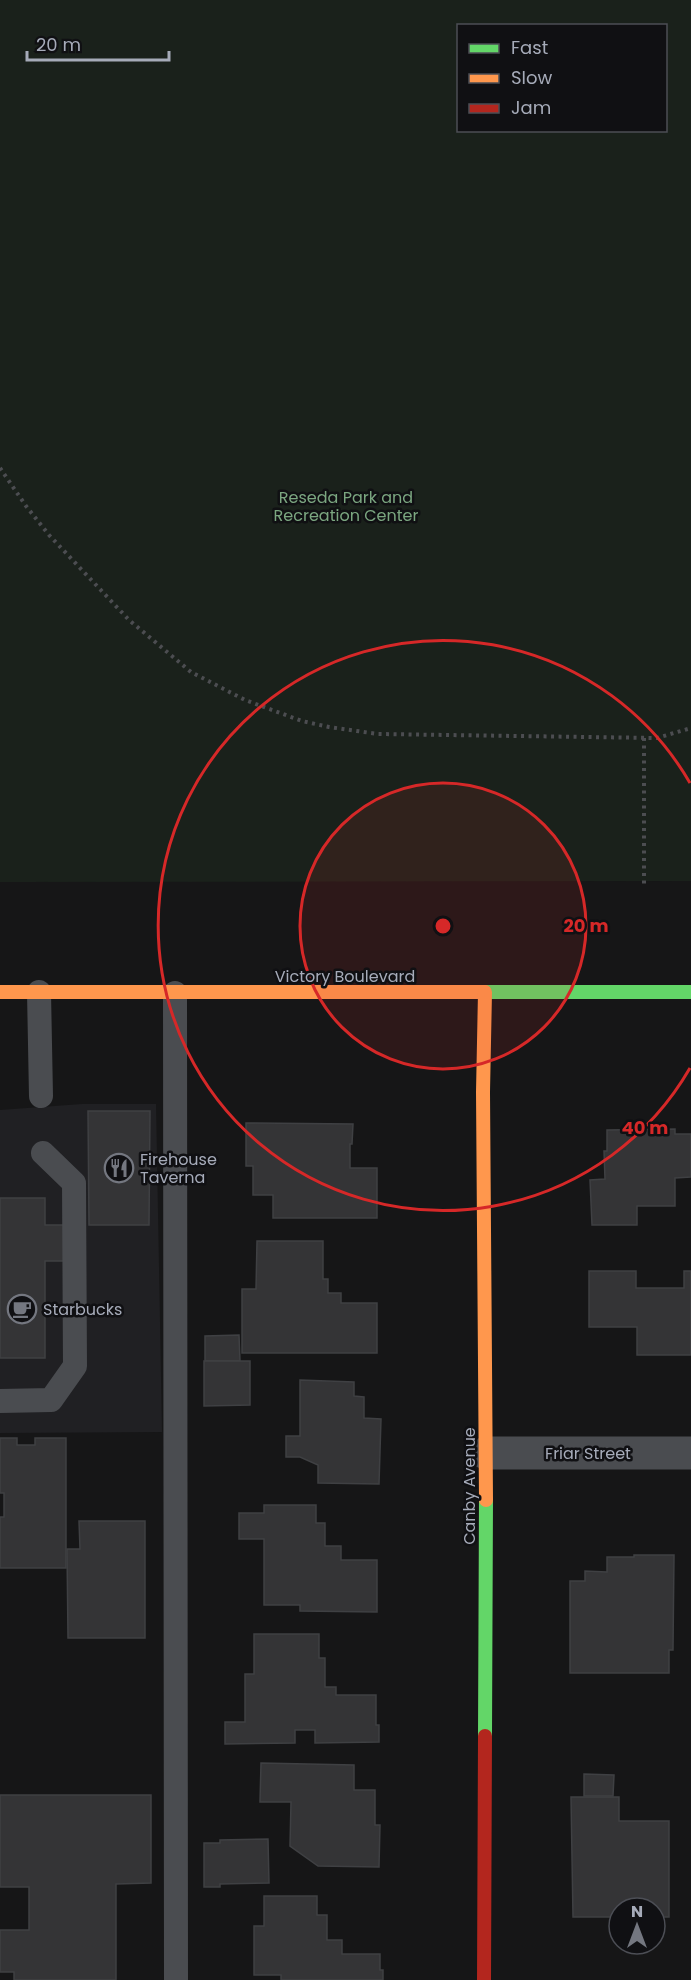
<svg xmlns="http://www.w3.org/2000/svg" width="691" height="1980" font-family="Poppins,sans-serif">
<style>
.built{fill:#202023}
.green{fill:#1a211b;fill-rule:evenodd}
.building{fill:#343436;stroke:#3f4043;stroke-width:1.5}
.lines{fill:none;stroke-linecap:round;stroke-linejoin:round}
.path{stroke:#4c4d51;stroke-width:4;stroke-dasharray:3 4.5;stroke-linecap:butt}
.lane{stroke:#4a4c50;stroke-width:24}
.street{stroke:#4a4c50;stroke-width:33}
.fast{stroke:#63d668;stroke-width:14}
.slow{stroke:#ff974d;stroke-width:14}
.jam{stroke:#b3261e;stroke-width:14}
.ring{fill:none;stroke:#d62828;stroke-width:3}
.labels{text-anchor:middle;stroke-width:5;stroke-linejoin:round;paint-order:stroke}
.park-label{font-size:16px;fill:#7ba680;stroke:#101013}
.street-label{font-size:16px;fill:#a6abb9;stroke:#101013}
.poi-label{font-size:16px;fill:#a6abb9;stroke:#101013;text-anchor:start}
.centre{fill:#d62828;stroke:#101013;stroke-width:3}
.ring-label{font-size:18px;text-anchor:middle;font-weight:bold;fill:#d62828;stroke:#101013;stroke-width:5;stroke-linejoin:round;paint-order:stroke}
</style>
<rect width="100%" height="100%" fill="#161617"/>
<!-- built -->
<polygon class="built" points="82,1104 156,1104 162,1432 0,1433 0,1110"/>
<!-- green -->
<path class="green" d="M0,0H691V881L0,882ZM458,26H666V130H458Z"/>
<!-- building -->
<g class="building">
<polygon points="88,1111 150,1111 149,1225 89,1225"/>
<polygon points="246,1123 353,1124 352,1144 350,1144 350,1168 377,1168 377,1218 273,1218 273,1195 253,1195 253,1166 246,1166"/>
<polygon points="675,1129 675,1134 691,1134 691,1177 675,1178 675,1206 637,1206 637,1225 592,1225 590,1180 605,1179 604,1151 607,1151 607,1130"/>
<polygon points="0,1198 45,1198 45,1225 64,1225 65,1261 45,1261 45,1358 0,1358"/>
<polygon points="257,1241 323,1241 323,1279 328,1279 328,1293 341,1293 341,1303 377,1303 377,1353 242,1353 242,1289 256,1289"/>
<polygon points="589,1271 636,1271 636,1288 684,1288 684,1271 691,1271 691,1355 637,1355 637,1327 589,1327"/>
<polygon points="239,1335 240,1361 205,1361 205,1336"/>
<polygon points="204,1361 250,1361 250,1405 204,1406"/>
<polygon points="300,1380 354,1382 354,1396 364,1397 364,1418 381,1419 379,1484 318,1483 318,1465 300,1457 286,1457 286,1436 300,1436"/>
<polygon points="0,1438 17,1438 17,1445 35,1445 35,1438 66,1438 66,1568 0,1568 0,1517 4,1517 4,1493 0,1493"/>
<polygon points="264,1505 316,1505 316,1523 325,1523 325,1546 341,1546 341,1560 377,1560 377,1612 300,1611 300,1605 264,1605 264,1539 239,1539 239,1513 264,1513"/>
<polygon points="79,1521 145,1521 145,1638 68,1638 67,1549 80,1549"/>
<polygon points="634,1555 674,1555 673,1650 669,1650 669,1673 570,1673 570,1581 585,1581 585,1571 607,1572 607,1557 634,1557"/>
<polygon points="254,1634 319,1634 319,1658 325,1658 325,1687 336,1687 336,1695 376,1695 376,1725 379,1725 379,1742 315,1743 315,1730 295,1730 295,1743 225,1744 225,1722 245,1722 245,1674 254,1674"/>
<polygon points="261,1763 354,1765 354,1790 375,1790 375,1825 380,1825 379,1867 318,1866 290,1846 291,1802 260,1802"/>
<polygon points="584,1774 614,1775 613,1796 584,1796"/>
<polygon points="0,1795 151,1795 151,1883 116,1884 116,1980 14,1980 14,1972 0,1972 0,1930 29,1930 29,1887 0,1887"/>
<polygon points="571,1797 619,1797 619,1821 669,1821 669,1917 655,1917 655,1908 619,1908 619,1917 573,1917"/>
<polygon points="268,1839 269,1883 220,1884 220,1887 204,1887 204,1843 220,1843 220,1840"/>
<polygon points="264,1896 317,1896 317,1915 327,1915 327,1940 342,1940 342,1954 380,1954 380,1970 383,1970 383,1980 281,1980 281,1975 254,1975 254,1926 264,1926"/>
</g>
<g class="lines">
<!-- path -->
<g class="path">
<polyline points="0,468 26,506 49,535 129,620 191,672 245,700 302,721 329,727 378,734 657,738 691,728"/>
<polyline points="644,738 644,888"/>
</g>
<!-- lane -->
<g class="lane">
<polyline points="39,992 41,1096"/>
<polyline points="175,993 176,1980"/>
<polyline points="0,1401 51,1400 75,1366 74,1183 43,1153"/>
</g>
<!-- street -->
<polyline class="street" points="486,1453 691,1453"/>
<!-- fast -->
<g class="fast">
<polyline points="484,992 691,992"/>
<polyline points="485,1736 486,1500"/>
</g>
<!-- slow -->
<g class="slow">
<polyline points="0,992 484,992"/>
<polyline points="485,992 483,1092 486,1500"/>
</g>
<!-- jam -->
<polyline class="jam" points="484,1980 485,1736"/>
</g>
<!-- distance rings -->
<circle cx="443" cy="926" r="143" fill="#d62828" fill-opacity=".12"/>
<g class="ring">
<circle cx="443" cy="926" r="143"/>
<path d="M690 1068A285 285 0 1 1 690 783"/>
</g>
<!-- icons -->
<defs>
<g id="restaurant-ring" transform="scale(1.5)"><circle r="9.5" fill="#101013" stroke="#747780" stroke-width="1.5"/><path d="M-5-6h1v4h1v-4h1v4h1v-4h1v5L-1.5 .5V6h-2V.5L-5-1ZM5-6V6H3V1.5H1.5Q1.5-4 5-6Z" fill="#747780"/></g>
<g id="cafe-ring" transform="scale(1.5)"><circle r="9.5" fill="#101013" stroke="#747780" stroke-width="1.5"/><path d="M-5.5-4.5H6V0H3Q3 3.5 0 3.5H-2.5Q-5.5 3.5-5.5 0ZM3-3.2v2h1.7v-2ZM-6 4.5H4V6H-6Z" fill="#747780"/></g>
</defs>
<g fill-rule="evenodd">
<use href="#restaurant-ring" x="119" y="1168"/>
<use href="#cafe-ring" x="22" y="1309"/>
</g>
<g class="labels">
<!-- park labels -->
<g class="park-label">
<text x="346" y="503">Reseda Park and<tspan x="346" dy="18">Recreation Center</tspan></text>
</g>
<!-- street labels -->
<g class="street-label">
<text x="345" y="982">Victory Boulevard</text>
<text x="588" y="1459">Friar Street</text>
<text transform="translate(469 1486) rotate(-90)" y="6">Canby Avenue</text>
</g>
<!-- poi labels -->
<g class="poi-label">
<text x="140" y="1165">Firehouse<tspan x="140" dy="18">Taverna</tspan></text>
<text x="43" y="1315">Starbucks</text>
</g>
</g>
<circle cx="443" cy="926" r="9" class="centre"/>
<g class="ring-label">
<text x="586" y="932">20 m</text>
<text x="645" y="1134">40 m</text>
</g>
<!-- legend -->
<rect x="457" y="24" width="210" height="108" fill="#101013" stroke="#4c4e55" stroke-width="1.5"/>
<rect x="469" y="44" width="30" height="9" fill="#63d668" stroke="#4c4e55" stroke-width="1.5"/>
<text x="511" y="54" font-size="18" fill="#a6abb9">Fast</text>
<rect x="469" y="74" width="30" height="9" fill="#ff974d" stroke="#4c4e55" stroke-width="1.5"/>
<text x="511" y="84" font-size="18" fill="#a6abb9">Slow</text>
<rect x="469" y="104" width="30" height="9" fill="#b3261e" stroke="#4c4e55" stroke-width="1.5"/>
<text x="511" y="114" font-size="18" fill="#a6abb9">Jam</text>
<!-- north arrow -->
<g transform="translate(637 1926)"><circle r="28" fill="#101013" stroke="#4c4e55" stroke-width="1.5"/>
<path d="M0-4.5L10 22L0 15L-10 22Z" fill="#747780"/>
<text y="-9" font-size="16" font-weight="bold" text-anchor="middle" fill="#a6abb9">N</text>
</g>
<!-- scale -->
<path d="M27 51v9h142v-9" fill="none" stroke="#a6abb9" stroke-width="3"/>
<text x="36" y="51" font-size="18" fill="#a6abb9" stroke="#101013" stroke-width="4.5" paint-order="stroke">20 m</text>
</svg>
